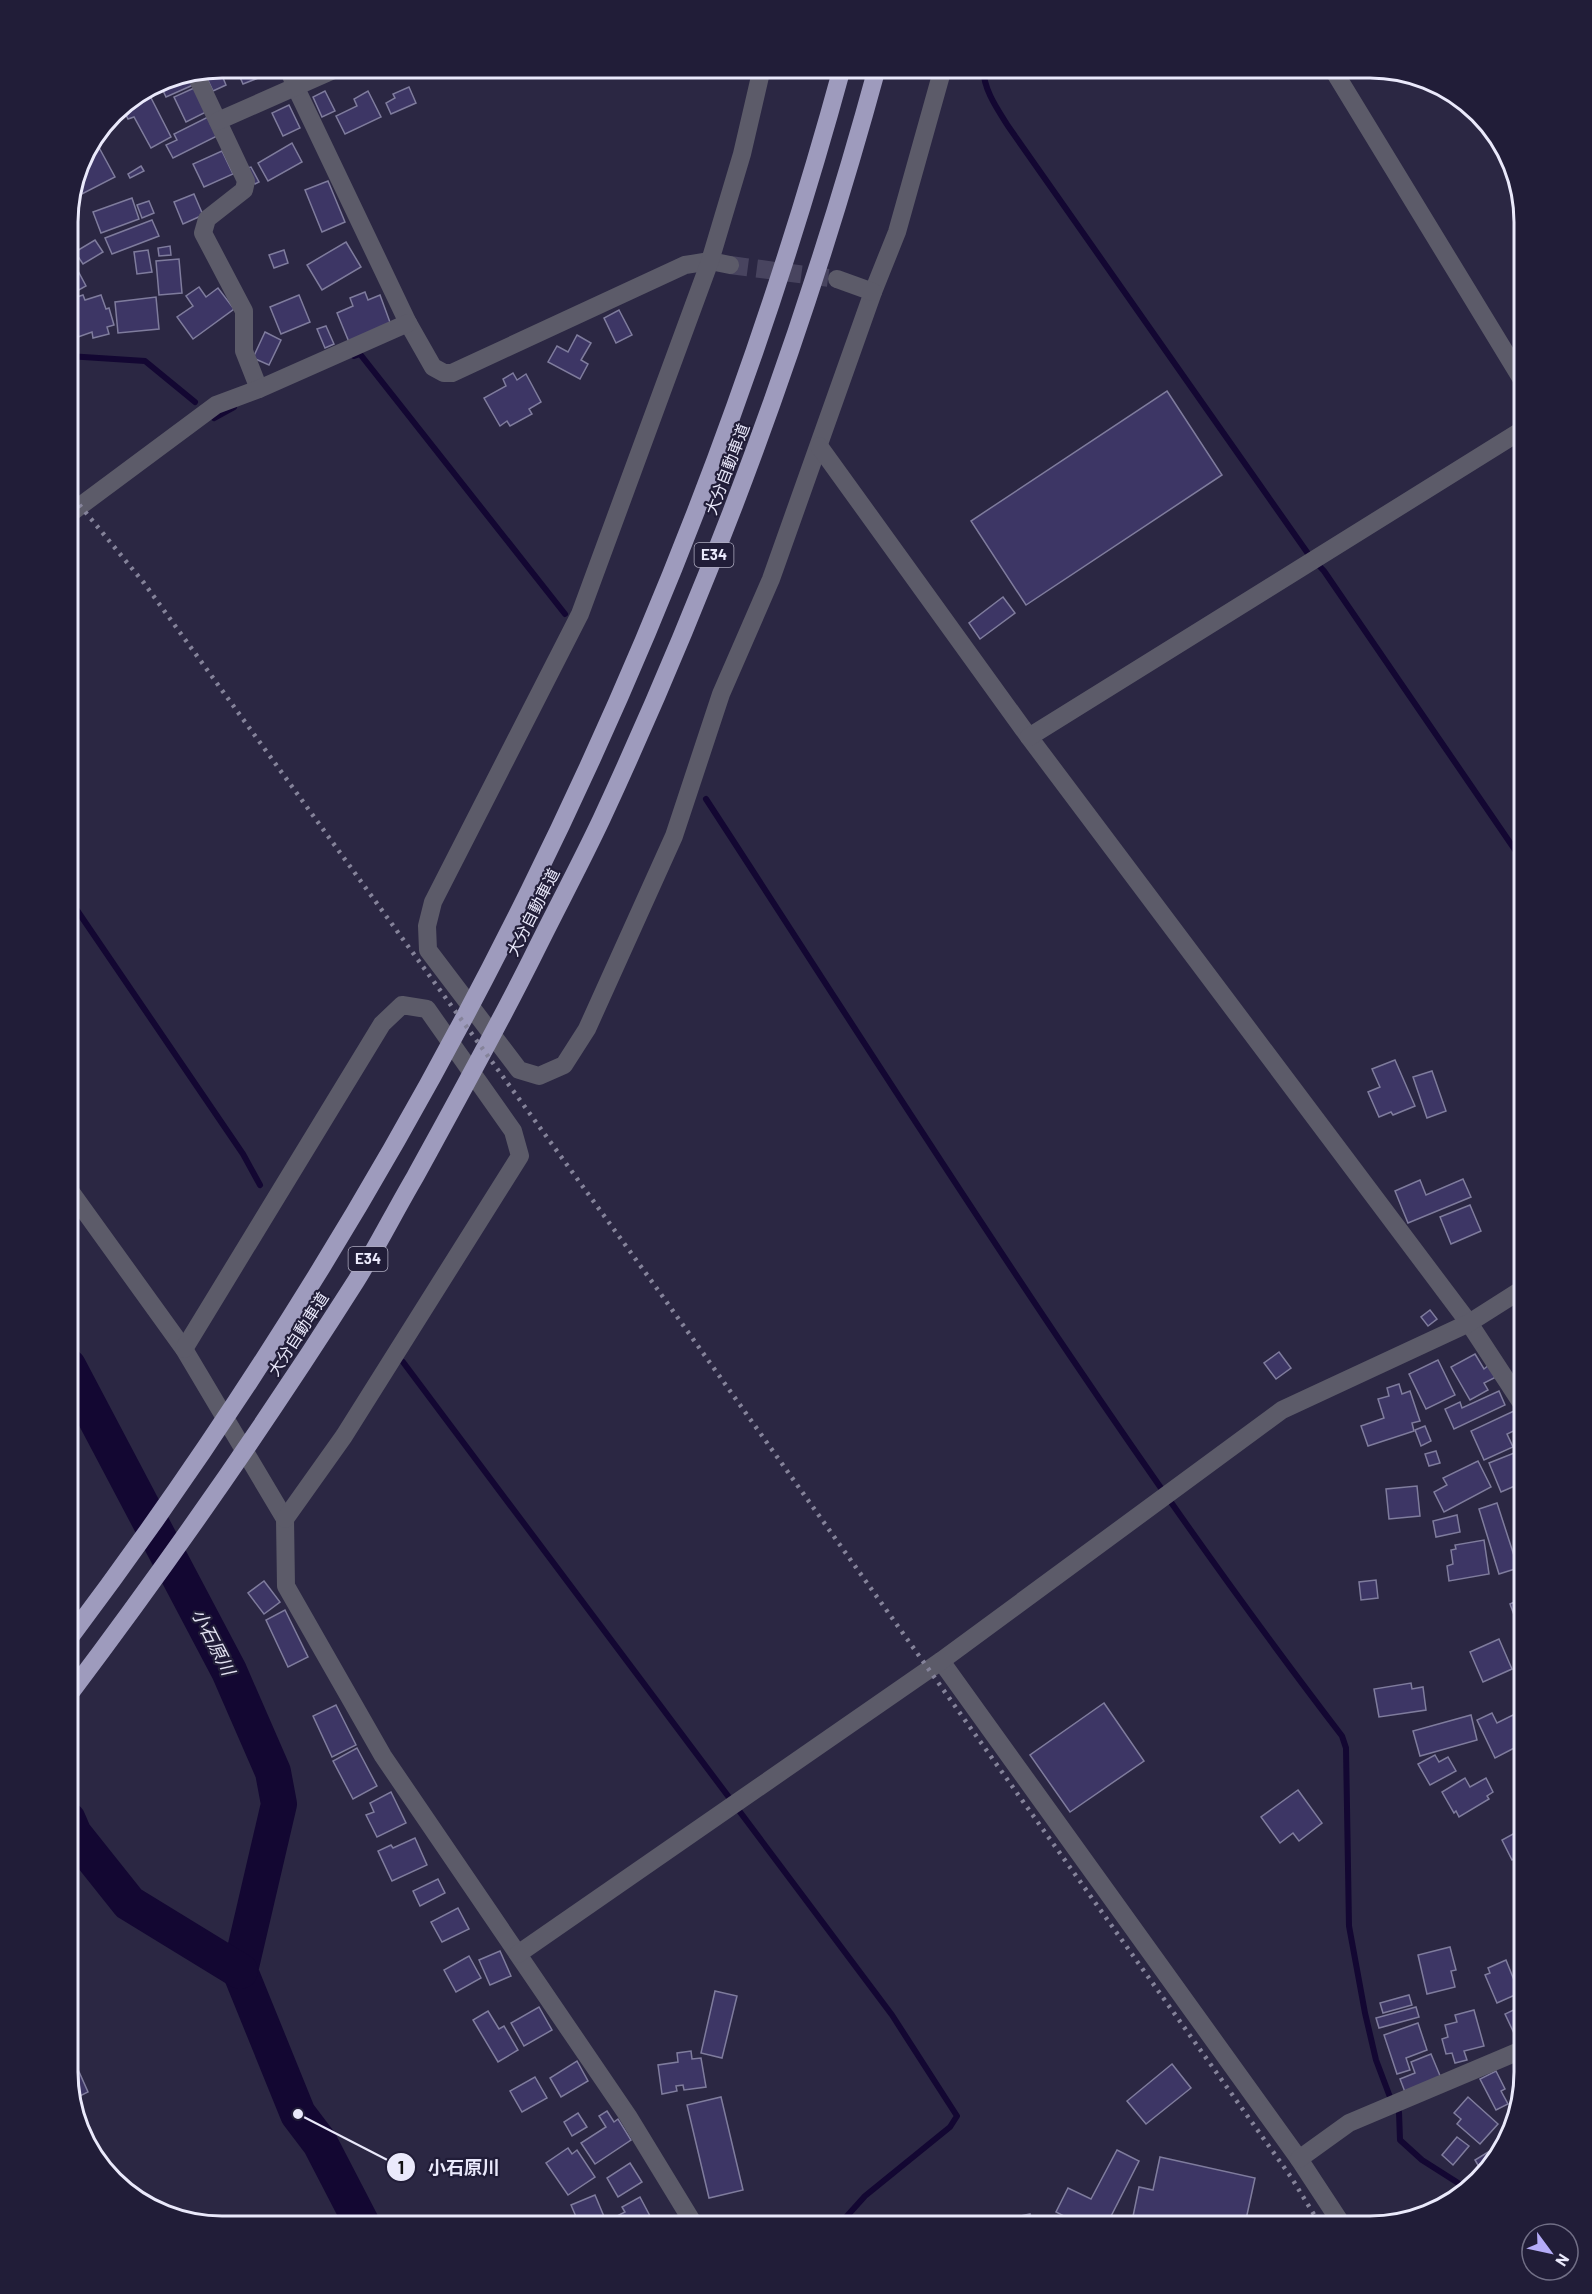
<svg xmlns="http://www.w3.org/2000/svg" width="1592" height="2294" font-family="Barlow,'Noto Sans JP',sans-serif">
<style>
.lines{fill:none;stroke-linecap:round;stroke-linejoin:round}
.stream{stroke:#130732;stroke-width:6}
.river{stroke:#130732;stroke-width:36}
.building{fill:#3d3665;stroke:#7f7c9d;stroke-width:1.5}
.minor-tunnel{stroke:#48445f;stroke-width:18;stroke-dasharray:18 9;stroke-linecap:butt}
.minor{stroke:#5c5b69;stroke-width:18}
.highway{stroke:#9e9bbd;stroke-width:18}
.rail{stroke:#85839a;stroke-width:4.5;stroke-dasharray:3 6;stroke-linecap:butt}
.labels{text-anchor:middle;stroke-width:4.5;stroke-linejoin:round;paint-order:stroke}
.shield{fill:#211d38;stroke:#aeacc0;stroke-width:1.5}
.shield-label{font-size:15px;font-weight:bold;fill:#eae9fb}
.street-label{font-size:16px;fill:#eae9fb;stroke:#211d38}
.water-label{font-size:18px;font-style:italic;fill:#e3e2f2;stroke:#211d38}
.rim{fill:none;stroke:#eae9fb;stroke-width:3}
.leader{fill:none;stroke:#eae9fb;stroke-width:2}
.callout-dot{fill:#eae9fb;stroke:#211d38;stroke-width:2}
.mark-label{font-size:18px;text-anchor:middle;font-weight:bold;fill:#111}
.callout-label{font-size:18px;text-anchor:middle;font-weight:bold;fill:#eae9fb;stroke:#211d38;stroke-width:4.5;stroke-linejoin:round;paint-order:stroke}
</style>
<rect width="100%" height="100%" fill="#2b2743"/>
<g class="lines">
<!-- stream -->
<g class="stream">
<path d="M983,68C984,90 996,107 1008,126L1309,555L1324,571L1524,863"/>
<polyline points="68,356 145,361 195,402"/>
<polyline points="354,356 360,354 565,614"/>
<polyline points="214,418 234,407"/>
<path d="M706,799C912,1115 1112,1436 1342,1736L1346,1748L1349,1926L1365,2013L1376,2060L1390,2097L1399,2112L1400,2140L1422,2160L1466,2188"/>
<polyline points="68,897 243,1154 260,1185"/>
<polyline points="403,1362 892,2015 957,2116 950,2127 865,2196 838,2226"/>
</g>
<!-- river -->
<g class="river">
<polyline points="68,1366 229,1671 273,1772 279,1804 240,1971 298,2114 320,2143 363,2226"/>
<polyline points="68,1820 74,1834 129,1903 240,1971"/>
</g>
</g>
<!-- building -->
<g class="building">
<polygon points="219,68 226,85 213,91 204,72"/>
<polygon points="236,68 263,68 266,75 243,84"/>
<polygon points="188,74 193,85 166,97 159,82"/>
<polygon points="409,87 416,103 391,114 386,103 395,98 393,94"/>
<polygon points="194,88 206,112 186,122 174,97"/>
<polygon points="147,90 171,137 151,148 134,117 128,119 122,107"/>
<polygon points="325,91 335,111 322,117 313,97"/>
<polygon points="368,91 381,117 345,134 336,116 357,106 354,99"/>
<polygon points="289,105 300,128 283,136 272,113"/>
<polygon points="208,117 217,136 173,158 166,145 177,140 174,134"/>
<polygon points="96,142 115,177 74,198 72,195 77,171 86,166 82,158 91,145"/>
<polygon points="292,143 302,162 268,181 258,163"/>
<polygon points="222,151 233,174 204,187 193,164"/>
<polygon points="141,166 144,171 130,178 128,174"/>
<polygon points="251,167 259,182 255,184 247,168"/>
<polygon points="328,181 345,222 322,232 305,190"/>
<polygon points="194,194 203,215 183,224 174,202"/>
<polygon points="132,198 139,219 101,233 93,212"/>
<polygon points="149,201 154,213 142,218 137,205"/>
<polygon points="152,220 159,236 112,254 105,238"/>
<polygon points="95,240 103,252 83,264 75,252"/>
<polygon points="346,242 361,267 322,290 307,265"/>
<polygon points="170,246 171,255 159,256 158,248"/>
<polygon points="148,250 152,272 137,274 134,252"/>
<polygon points="284,250 288,263 274,268 269,255"/>
<polygon points="179,259 182,293 159,295 156,261"/>
<polygon points="77,269 86,286 68,296 68,273"/>
<polygon points="199,287 206,297 218,288 234,309 193,339 177,317 193,306 186,296"/>
<polygon points="365,292 368,300 380,295 391,325 349,342 337,313 353,306 350,298"/>
<polygon points="83,295 85,300 101,295 106,309 109,308 114,325 107,327 109,334 93,338 92,332 78,337 68,300"/>
<polygon points="299,295 310,322 281,334 270,307"/>
<polygon points="156,297 159,329 118,333 115,302"/>
<polygon points="619,310 632,335 616,343 604,318"/>
<polygon points="326,326 334,344 325,348 317,329"/>
<polygon points="265,332 281,340 269,365 253,358"/>
<polygon points="577,335 591,343 581,360 588,364 580,379 548,362 557,346 568,352"/>
<polygon points="513,373 517,380 526,374 541,402 529,409 532,414 510,426 507,421 500,426 484,398 506,386 503,379"/>
<polygon points="1167,391 1222,475 1026,605 971,521"/>
<polygon points="1003,597 1015,613 980,639 969,623"/>
<polygon points="1395,1060 1415,1106 1393,1115 1391,1112 1379,1117 1368,1092 1380,1087 1372,1069"/>
<polygon points="1432,1071 1446,1111 1427,1118 1413,1077"/>
<polygon points="1463,1179 1471,1197 1408,1223 1395,1191 1420,1180 1426,1195"/>
<polygon points="1470,1205 1481,1231 1451,1244 1440,1217"/>
<polygon points="1430,1310 1437,1319 1428,1326 1421,1317"/>
<polygon points="1279,1352 1291,1368 1276,1379 1264,1363"/>
<polygon points="1475,1354 1484,1369 1489,1365 1496,1377 1484,1383 1488,1390 1470,1400 1451,1367"/>
<polygon points="1438,1360 1455,1395 1426,1409 1409,1374"/>
<polygon points="1399,1384 1402,1394 1410,1391 1420,1421 1412,1423 1414,1431 1368,1446 1361,1426 1384,1418 1378,1399 1389,1396 1387,1388"/>
<polygon points="1499,1391 1505,1405 1454,1429 1445,1409 1460,1402 1462,1408"/>
<polygon points="1516,1410 1524,1426 1507,1434 1513,1447 1484,1460 1471,1431"/>
<polygon points="1425,1426 1431,1441 1421,1446 1415,1430"/>
<polygon points="1524,1449 1524,1482 1501,1492 1489,1463"/>
<polygon points="1436,1451 1440,1463 1429,1466 1425,1454"/>
<polygon points="1478,1461 1491,1487 1444,1512 1434,1492 1447,1485 1443,1478"/>
<polygon points="1417,1486 1420,1516 1389,1519 1386,1489"/>
<polygon points="1524,1500 1524,1537 1514,1517 1524,1512 1520,1503"/>
<polygon points="1497,1503 1518,1568 1499,1574 1479,1509"/>
<polygon points="1457,1515 1460,1532 1436,1537 1433,1521"/>
<polygon points="1484,1540 1489,1574 1449,1581 1447,1566 1453,1564 1451,1550 1456,1549 1455,1545"/>
<polygon points="1376,1580 1378,1598 1361,1600 1359,1582"/>
<polygon points="264,1581 280,1602 264,1614 248,1593"/>
<polygon points="1524,1598 1524,1620 1517,1623 1510,1604"/>
<polygon points="285,1610 308,1657 288,1667 266,1620"/>
<polygon points="1499,1639 1512,1669 1483,1682 1470,1652"/>
<polygon points="1411,1683 1412,1689 1423,1687 1426,1710 1379,1717 1374,1689"/>
<polygon points="1104,1703 1144,1761 1070,1812 1030,1755"/>
<polygon points="336,1705 356,1745 332,1757 313,1716"/>
<polygon points="1492,1713 1497,1723 1513,1715 1524,1739 1524,1743 1495,1758 1477,1720"/>
<polygon points="1471,1715 1477,1740 1420,1756 1413,1731"/>
<polygon points="357,1748 377,1786 353,1799 333,1761"/>
<polygon points="1435,1755 1439,1762 1448,1757 1456,1771 1430,1785 1418,1764"/>
<polygon points="1465,1778 1470,1787 1486,1778 1493,1792 1487,1796 1489,1799 1459,1817 1456,1811 1454,1813 1442,1792"/>
<polygon points="1298,1790 1322,1823 1299,1841 1293,1833 1280,1843 1261,1817"/>
<polygon points="391,1792 406,1823 377,1837 366,1815 374,1812 370,1803"/>
<polygon points="1524,1828 1524,1853 1512,1860 1502,1840"/>
<polygon points="415,1838 427,1865 392,1881 378,1851 391,1845 393,1848"/>
<polygon points="438,1879 445,1893 420,1906 413,1891"/>
<polygon points="458,1908 469,1929 442,1942 431,1922"/>
<polygon points="1450,1947 1456,1970 1451,1971 1455,1987 1427,1994 1418,1955"/>
<polygon points="500,1951 511,1976 490,1985 479,1960"/>
<polygon points="469,1956 481,1978 456,1992 444,1970"/>
<polygon points="1506,1960 1514,1980 1524,1975 1524,1991 1497,2003 1485,1975 1490,1973 1488,1968"/>
<polygon points="715,1991 737,1996 722,2058 701,2053"/>
<polygon points="1409,1995 1412,2005 1383,2013 1380,2003"/>
<polygon points="1524,1996 1524,2044 1520,2046 1505,2014 1518,2008 1514,2000"/>
<polygon points="539,2007 552,2030 524,2046 511,2023"/>
<polygon points="1416,2007 1419,2017 1379,2028 1376,2018"/>
<polygon points="1474,2010 1484,2046 1464,2051 1467,2060 1455,2063 1452,2053 1446,2054 1442,2039 1448,2037 1445,2025 1457,2022 1455,2015"/>
<polygon points="488,2011 499,2029 504,2026 518,2050 498,2062 473,2020"/>
<polygon points="1418,2023 1427,2050 1406,2058 1410,2070 1397,2074 1384,2035"/>
<polygon points="68,2047 88,2092 74,2099 68,2072"/>
<polygon points="691,2051 692,2059 701,2058 706,2087 684,2090 683,2085 676,2086 677,2091 662,2094 658,2065 678,2062 677,2053"/>
<polygon points="1431,2054 1441,2078 1405,2092 1400,2079 1415,2073 1411,2062"/>
<polygon points="577,2061 588,2081 561,2097 550,2078"/>
<polygon points="1172,2064 1191,2088 1146,2124 1127,2101"/>
<polygon points="1496,2071 1505,2089 1501,2091 1508,2104 1496,2110 1480,2079"/>
<polygon points="535,2077 547,2098 522,2112 510,2091"/>
<polygon points="721,2097 743,2190 709,2198 687,2105"/>
<polygon points="1468,2097 1498,2124 1480,2144 1457,2124 1461,2119 1454,2113"/>
<polygon points="607,2111 614,2122 618,2119 631,2140 595,2164 581,2143 606,2127 599,2116"/>
<polygon points="578,2113 587,2127 572,2136 564,2122"/>
<polygon points="1457,2137 1469,2146 1453,2165 1442,2155"/>
<polygon points="1506,2141 1504,2150 1482,2172 1475,2160"/>
<polygon points="568,2148 572,2154 577,2150 595,2177 568,2195 546,2163"/>
<polygon points="1117,2150 1139,2161 1106,2226 1083,2226 1056,2212 1068,2188 1091,2199"/>
<polygon points="1160,2157 1255,2178 1245,2224 1224,2219 1223,2226 1131,2226 1139,2187 1153,2190"/>
<polygon points="630,2163 642,2182 618,2197 607,2178"/>
<polygon points="595,2195 608,2226 580,2226 571,2205"/>
<polygon points="640,2197 651,2218 636,2226 623,2226 617,2216 625,2212 622,2207"/>
<polygon points="1030,2214 1032,2226 1007,2226 1006,2219"/>
</g>
<g class="lines">
<!-- minor-tunnel -->
<polyline class="minor-tunnel" points="730,265 837,279"/>
<!-- minor -->
<g class="minor">
<polyline points="288,68 296,88 408,323 433,367 444,373 452,373 685,265 710,261 730,265"/>
<polyline points="762,68 742,154 710,261 580,614 433,902 427,926 428,950 519,1070 539,1076 564,1065 587,1029 674,836 721,694 771,579 873,292 897,232 943,68"/>
<polyline points="1332,68 1524,383"/>
<polyline points="195,73 246,181 244,190 207,219 203,233 244,311 244,351 259,389"/>
<polyline points="218,121 338,68"/>
<polyline points="837,279 873,292"/>
<polyline points="819,446 1029,737 1469,1323 1524,1407"/>
<polyline points="68,515 216,405 259,389 408,323"/>
<polyline points="1029,737 1524,429"/>
<polyline points="68,1188 184,1349 285,1519 286,1586 383,1756 628,2116 695,2226"/>
<polyline points="184,1349 382,1024 402,1005 427,1009 513,1131 520,1156 344,1436 285,1519"/>
<polyline points="941,1661 1299,2159 1343,2226"/>
<polyline points="518,1954 941,1661 1282,1410 1469,1323 1524,1288"/>
<polyline points="1299,2159 1349,2123 1524,2049"/>
</g>
<!-- highway -->
<g class="highway">
<path d="M68,1640C421,1171 687,635 842,68"/>
<path d="M68,1696C169,1562 266,1423 356,1281C377,1247 395,1211 415,1177C455,1104 495,1032 532,958C555,911 580,865 602,818C714,576 807,325 877,68"/>
</g>
<!-- rail -->
<polyline class="rail" points="68,491 144,583 658,1290 1291,2177 1321,2226"/>
</g>
<g class="labels">
<!-- shield labels -->
<g class="shield">
<rect x="694.5" y="543" width="39" height="24" rx="4.5"/>
<rect x="348.5" y="1247" width="39" height="24" rx="4.5"/>
</g>
<g class="shield-label">
<text x="714" y="560">E34</text>
<text x="368" y="1264">E34</text>
</g>
<!-- street labels -->
<g class="street-label">
<text transform="translate(727 469) rotate(-69)" y="6">大分自動車道</text>
<text transform="translate(533 912) rotate(-63)" y="6">大分自動車道</text>
<text transform="translate(298 1334) rotate(-57)" y="6">大分自動車道</text>
</g>
<!-- water labels -->
<g class="water-label">
<text transform="translate(213 1642) rotate(63)" y="6">小石原川</text>
</g>
</g>
<!-- crop -->
<path d="M0 0H1592V2294H0ZM222 78H1370A144 144 0 0 1 1514 222V2072A144 144 0 0 1 1370 2216H222A144 144 0 0 1 78 2072V222A144 144 0 0 1 222 78Z" fill="#211d38" fill-rule="evenodd"/>
<path class="rim" d="M222 78H1370A144 144 0 0 1 1514 222V2072A144 144 0 0 1 1370 2216H222A144 144 0 0 1 78 2072V222A144 144 0 0 1 222 78Z"/>
<!-- callouts -->
<path class="leader" d="M298 2114L401 2167"/>
<g class="callout-dot">
<circle cx="298" cy="2114" r="6"/>
<circle cx="401" cy="2167" r="15"/>
</g>
<g class="mark-label">
<text x="401" y="2174">1</text>
</g>
<g class="callout-label">
<text x="464" y="2174">小石原川</text>
</g>
<!-- north arrow -->
<g transform="translate(1550 2252) rotate(123)"><circle r="28" fill="#211d38" stroke="#716f86" stroke-width="1.5"/>
<path d="M0-4.5L10 22L0 15L-10 22Z" fill="#b5acf8"/>
<text y="-9" font-size="16" font-weight="bold" text-anchor="middle" fill="#eae9fb">N</text>
</g>
</svg>
